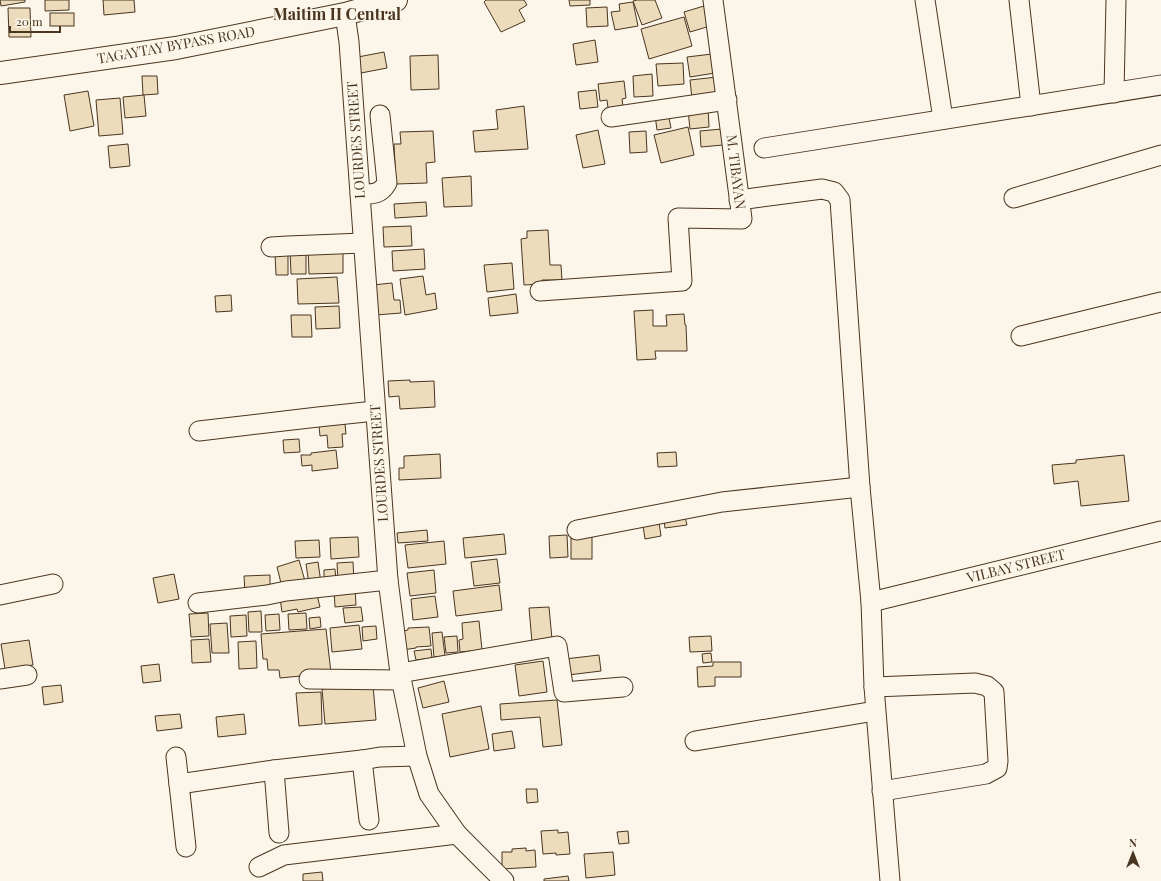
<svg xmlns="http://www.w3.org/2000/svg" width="1161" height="881" font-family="'Playfair Display',serif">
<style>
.building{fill:#ecdcbc;stroke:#4a3520}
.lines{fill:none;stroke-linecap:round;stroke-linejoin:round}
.minor-casing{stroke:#4a3520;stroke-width:21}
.major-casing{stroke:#4a3520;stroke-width:24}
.minor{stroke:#fbf6e9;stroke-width:19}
.major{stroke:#fbf6e9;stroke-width:22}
.labels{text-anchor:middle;stroke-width:3;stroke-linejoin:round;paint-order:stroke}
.street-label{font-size:14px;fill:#4a3520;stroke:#fbf6e9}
.quarter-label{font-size:16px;font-weight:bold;fill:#4a3520;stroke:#fbf6e9}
</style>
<rect width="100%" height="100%" fill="#fbf6e9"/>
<!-- building -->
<g class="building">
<polygon points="0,0 25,0 25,2 1,6"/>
<polygon points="45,0 69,0 69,10 45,11"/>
<polygon points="103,0 134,0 135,12 104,15"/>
<polygon points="486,0 524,0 527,5 519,10 525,21 501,32 484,2"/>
<polygon points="569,0 590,0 590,5 570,6"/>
<polygon points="637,0 655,0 662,18 642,25 633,1"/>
<polygon points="633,2 638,26 615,30 611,12 620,11 619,4"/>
<polygon points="704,6 710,26 690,32 684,12"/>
<polygon points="607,7 608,26 587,27 586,8"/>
<polygon points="8,8 30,8 31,37 9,37"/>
<rect x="50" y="13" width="24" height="13"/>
<polygon points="684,17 692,46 649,59 641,29"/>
<polygon points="595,40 598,62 576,65 573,44"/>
<polygon points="384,52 387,68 361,73 358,57"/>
<polygon points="712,54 715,73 690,77 687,57"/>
<polygon points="438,55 439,89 411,90 410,56"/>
<polygon points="683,63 684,84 658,86 656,64"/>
<polygon points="652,74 653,96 634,97 633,76"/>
<polygon points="142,76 157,76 158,94 143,95"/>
<polygon points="717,77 719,95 692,99 690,80"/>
<polygon points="624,81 626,98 622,99 623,107 608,108 607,100 600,101 598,84"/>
<polygon points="596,90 598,107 580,109 578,92"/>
<polygon points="88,91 94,126 70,131 64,95"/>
<polygon points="144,95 146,116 125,118 123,97"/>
<polygon points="120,98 123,134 99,136 96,100"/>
<polygon points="524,106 528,149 475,152 473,131 498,129 496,110"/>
<polygon points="708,108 709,127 690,129 688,110"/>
<polygon points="668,113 671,128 657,130 655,115"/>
<polygon points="688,127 694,155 661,163 654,135"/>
<polygon points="722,129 723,145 701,147 700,131"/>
<polygon points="598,130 605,164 583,168 576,135"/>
<polygon points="433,131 435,162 426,163 427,183 396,184 394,144 401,144 400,132"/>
<polygon points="646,131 647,152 630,153 629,132"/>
<polygon points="128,144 130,166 110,168 108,146"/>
<polygon points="471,176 472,206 444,207 442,178"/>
<polygon points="426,202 427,216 395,218 394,204"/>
<polygon points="411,226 412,246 384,247 383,227"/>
<polygon points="548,230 550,265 561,265 562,280 542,280 542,284 524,285 521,239 527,238 527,231"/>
<polygon points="343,247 343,273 309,274 308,248"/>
<polygon points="424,249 425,269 393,271 392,251"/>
<polygon points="290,250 306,250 306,274 291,274"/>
<polygon points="275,254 288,254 288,275 276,275"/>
<polygon points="512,263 514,289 487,292 484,265"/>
<polygon points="423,276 426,295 435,293 437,309 405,315 400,279"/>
<polygon points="337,277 339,303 298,304 297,279"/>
<polygon points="392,283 394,300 400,300 401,313 376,315 373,285"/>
<polygon points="516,294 518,313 490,316 488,298"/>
<polygon points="231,295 232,311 216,312 215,296"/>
<polygon points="339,306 340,328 316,329 315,307"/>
<polygon points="653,310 653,326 667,326 666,315 684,314 685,325 686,325 687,351 655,351 656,359 637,360 634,311"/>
<polygon points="291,315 311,315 312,337 292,337"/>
<polygon points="410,380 410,382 434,381 435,407 400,409 399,396 389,397 388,381"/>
<polygon points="345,424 346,434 342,434 343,447 328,448 327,435 320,436 319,426"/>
<polygon points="299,439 300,452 284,453 283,440"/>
<polygon points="336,450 338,468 312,471 312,465 302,466 301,455 311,455 311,453"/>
<polygon points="676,452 677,466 658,467 657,453"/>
<polygon points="440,454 441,478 399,480 399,468 404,468 404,456"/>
<polygon points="1124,455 1129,501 1081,506 1078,481 1054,484 1052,465 1076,463 1076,460"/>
<polygon points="658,516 661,536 645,539 642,519"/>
<polygon points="685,517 687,525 665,528 664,520"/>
<polygon points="427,530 428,541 398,543 397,533"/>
<polygon points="504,534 506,554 465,558 463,538"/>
<polygon points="567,535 568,557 550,558 549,536"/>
<rect x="571" y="536" width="21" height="23"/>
<polygon points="358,537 359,557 331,559 330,538"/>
<polygon points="319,540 320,557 296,558 295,541"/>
<polygon points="444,541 446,564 408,568 405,545"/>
<polygon points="497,559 500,583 474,586 471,562"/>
<polygon points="299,560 305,581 282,587 277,567"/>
<polygon points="318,562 321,583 309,584 306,564"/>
<polygon points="353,562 354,581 338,582 337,563"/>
<polygon points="335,569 336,581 324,582 324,570"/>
<polygon points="434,570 436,593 410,596 407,573"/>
<polygon points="174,574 179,599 158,603 153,578"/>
<polygon points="270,575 270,591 245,592 244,576"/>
<polygon points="499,585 502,610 456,616 453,591"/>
<polygon points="355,588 356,605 335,607 334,589"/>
<polygon points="316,591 320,607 298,612 297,609 282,612 280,598"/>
<polygon points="435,596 438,617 413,620 411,599"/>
<polygon points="361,607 363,621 345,623 343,608"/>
<polygon points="549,607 552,639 532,642 529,608"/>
<polygon points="261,611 262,632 249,632 248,612"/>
<polygon points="208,613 209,636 191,637 189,614"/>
<polygon points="306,613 307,629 289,630 288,614"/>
<polygon points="279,614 280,630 266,631 265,615"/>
<polygon points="246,615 247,636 231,637 230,616"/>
<polygon points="320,617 321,627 310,629 309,618"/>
<polygon points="479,621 482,650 460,652 459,640 463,639 462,623"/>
<polygon points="227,623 229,653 212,653 210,624"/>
<polygon points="359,625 362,649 332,652 330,628"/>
<polygon points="376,626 377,639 363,641 362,627"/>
<polygon points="429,627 431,646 416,647 416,648 402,650 399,632 408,630 408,628"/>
<polygon points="326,629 331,673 280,678 279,670 268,670 267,659 263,659 261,634"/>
<polygon points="442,632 445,656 434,657 432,633"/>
<polygon points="457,636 458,652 446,653 444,637"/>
<polygon points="711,636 712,651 690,652 689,637"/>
<polygon points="209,639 211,662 192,663 191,640"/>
<polygon points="29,640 33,665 5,669 1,644"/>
<polygon points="256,641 257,668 239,669 238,642"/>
<polygon points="431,649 432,658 416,660 414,651"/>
<polygon points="711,653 712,662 703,663 702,654"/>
<polygon points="599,655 601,671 568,675 565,659"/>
<polygon points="543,661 547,692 519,696 515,665"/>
<polygon points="713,662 741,662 741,677 715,677 715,686 698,687 697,667 713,666"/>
<polygon points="159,664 161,681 143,683 141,666"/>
<polygon points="444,681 449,702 423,708 418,688"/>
<polygon points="61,685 63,702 44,705 42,687"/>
<polygon points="373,685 376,720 325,724 322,689"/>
<polygon points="321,692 322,724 299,726 296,693"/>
<polygon points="557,700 562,745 543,747 540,717 501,720 500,704"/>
<polygon points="481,706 489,749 450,757 442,714"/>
<polygon points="180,714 182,728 157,731 155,716"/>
<polygon points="244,714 246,734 218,737 216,717"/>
<polygon points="512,731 515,748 494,751 492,734"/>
<polygon points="526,789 537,789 538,802 527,803"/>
<polygon points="558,830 558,833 568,832 570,854 556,855 556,853 543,854 541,831"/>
<polygon points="628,831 629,843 619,844 617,832"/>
<polygon points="526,848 526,851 535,850 536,867 502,869 502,852 512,852 512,849"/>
<polygon points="613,852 615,875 586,878 584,854"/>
<polygon points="322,872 323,881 303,881 303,874"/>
<polygon points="568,876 569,881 544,881 544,879"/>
</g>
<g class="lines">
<!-- minor casing -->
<g class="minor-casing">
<g id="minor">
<polyline points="925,0 943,119"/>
<polyline points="1019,0 1031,106"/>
<polyline points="345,14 349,42 388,580 400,673 417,756 429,794 457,834 504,881"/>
<polyline points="1114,93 1116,0"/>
<polyline points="611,117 727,100"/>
<polyline points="764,148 1161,85"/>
<path d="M360,194C373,194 380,195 387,183L380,115"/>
<polyline points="1014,198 1161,155"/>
<polyline points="739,200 822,189 834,192 840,200 860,487 871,602 874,687 890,881"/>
<polyline points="271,247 288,246 363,243"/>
<polyline points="540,291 682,281 678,218 742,219 713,0"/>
<polyline points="1021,336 1161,302"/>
<polyline points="199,431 318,417 375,411"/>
<polyline points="577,530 722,502 860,487"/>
<polyline points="0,595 53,584"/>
<polyline points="871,602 1161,531"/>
<polyline points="198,603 267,595 286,591 388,580"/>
<polyline points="400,673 557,646 564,692 623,687"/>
<polyline points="0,679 27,675"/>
<polyline points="309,679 401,680"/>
<polyline points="874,687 975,683 987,686 994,692 998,761 997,768 986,774 882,791"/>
<polyline points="695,741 875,711"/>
<polyline points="176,757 186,847"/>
<polyline points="362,760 369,820"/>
<polyline points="274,770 279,833"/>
<polyline points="179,784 274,770 362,760 380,757 417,756"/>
<polyline points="259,867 284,855 457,834"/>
</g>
</g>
<!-- major casing -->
<g class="major-casing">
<polyline id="major" points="0,73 176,48 345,14 396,0"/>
</g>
<!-- minor -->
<use href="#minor" class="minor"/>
<!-- major -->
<use href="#major" class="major"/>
</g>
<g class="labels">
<!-- street labels -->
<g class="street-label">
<text transform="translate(176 45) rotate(-10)" y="5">TAGAYTAY BYPASS ROAD</text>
<text transform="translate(356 140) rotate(-94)" y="5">LOURDES STREET</text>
<text transform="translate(736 172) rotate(83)" y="5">M. TIBAYAN</text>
<text transform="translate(379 463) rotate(-94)" y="5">LOURDES STREET</text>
<text transform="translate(1016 566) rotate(-14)" y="5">VILBAY STREET</text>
</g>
<!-- quarter labels -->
<g class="quarter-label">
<text x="337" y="20">Maitim II Central</text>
</g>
</g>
<!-- north arrow -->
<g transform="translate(1133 853)" stroke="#fbf6e9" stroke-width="3" paint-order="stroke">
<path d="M0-3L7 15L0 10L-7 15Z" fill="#4a3520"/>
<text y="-6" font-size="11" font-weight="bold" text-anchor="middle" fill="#4a3520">N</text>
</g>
<!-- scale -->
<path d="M10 26v6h50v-6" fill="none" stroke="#4a3520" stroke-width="2"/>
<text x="16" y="26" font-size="12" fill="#4a3520" stroke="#fbf6e9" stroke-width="3" paint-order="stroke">20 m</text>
</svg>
